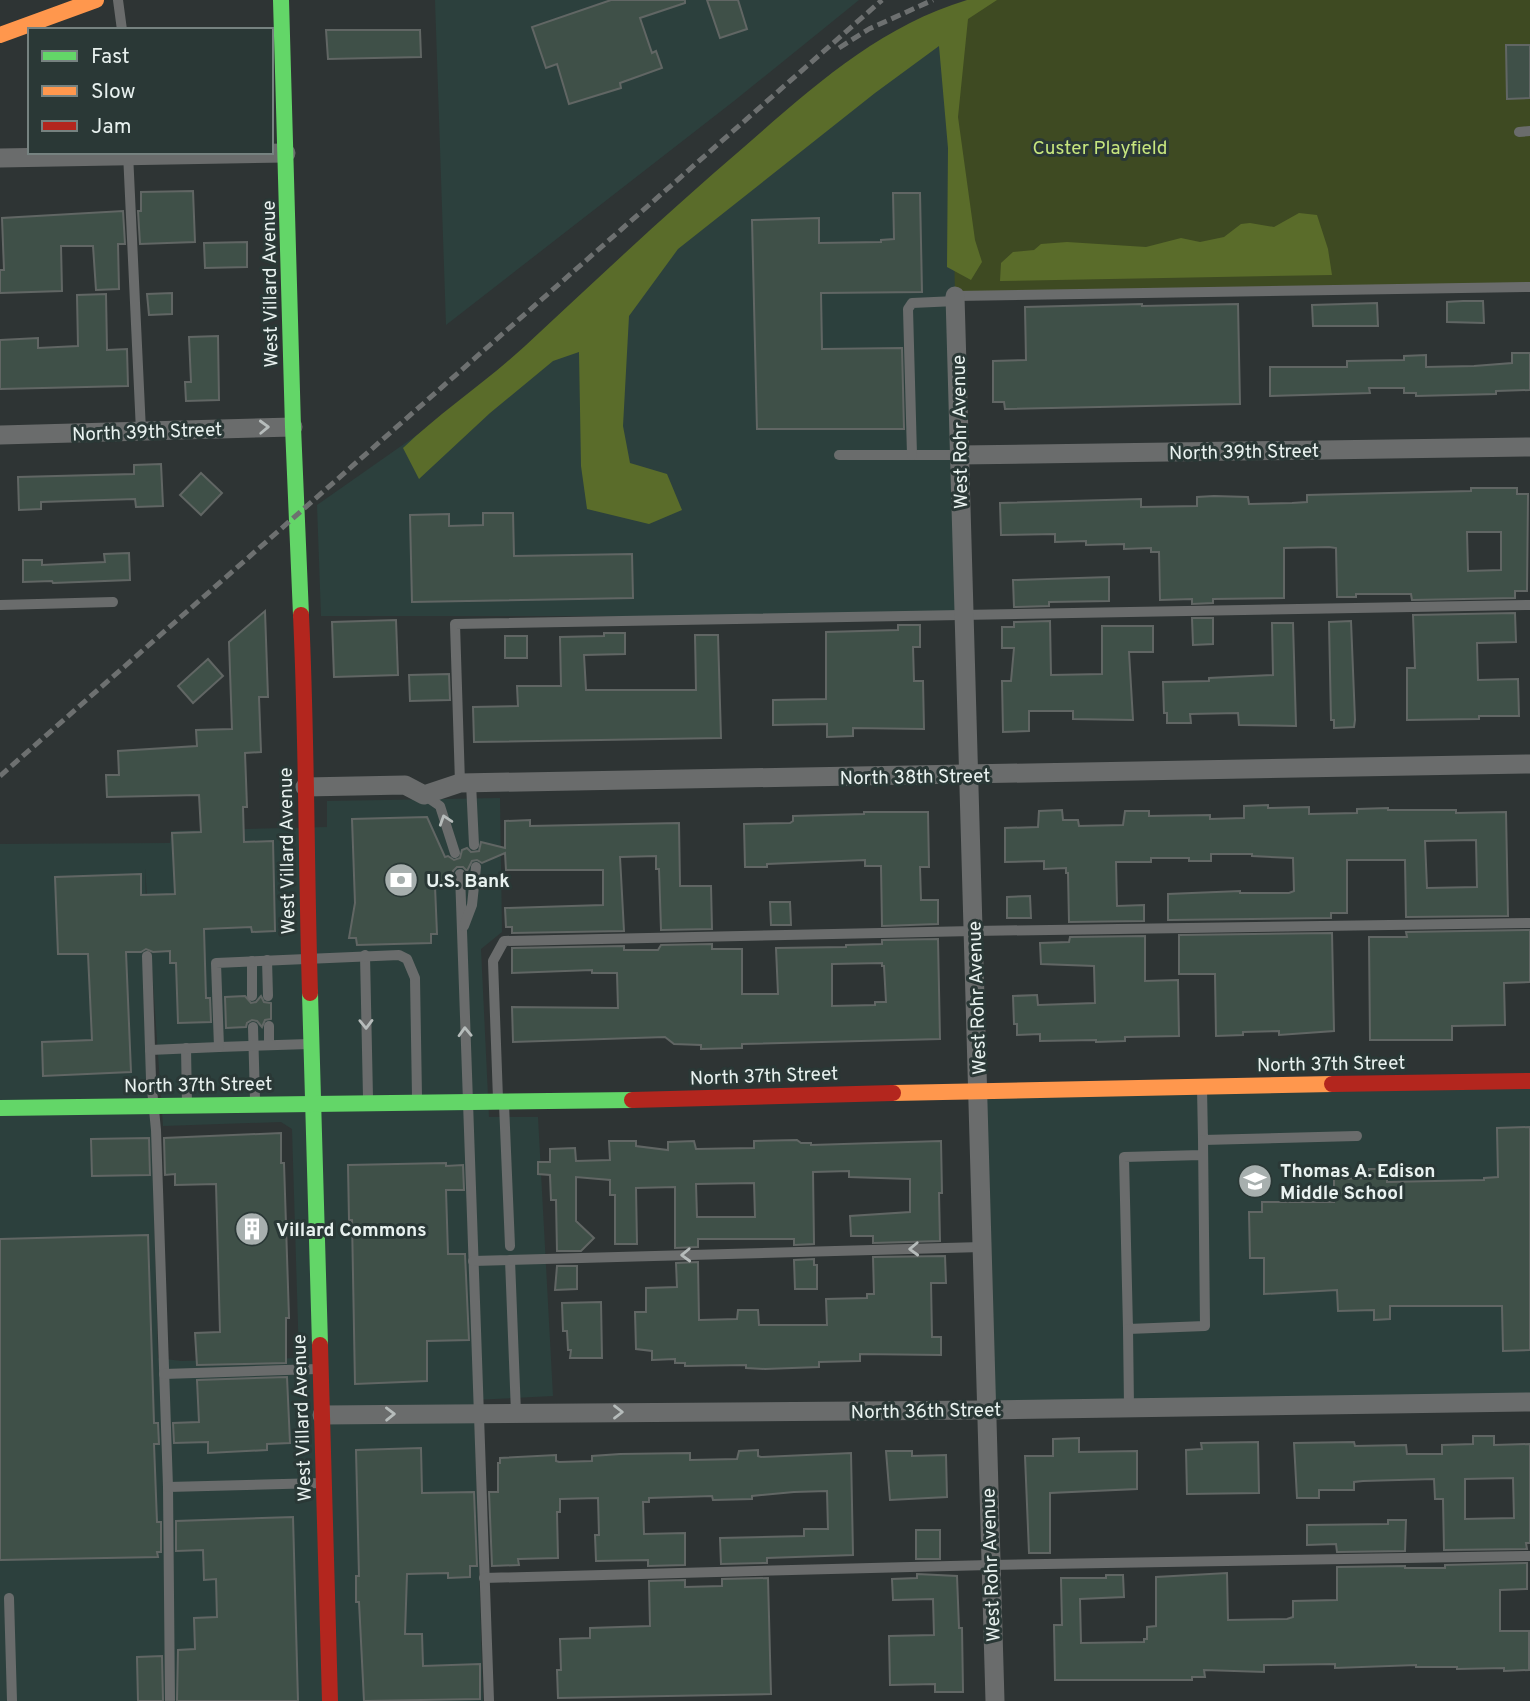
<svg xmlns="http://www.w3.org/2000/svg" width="1530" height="1701" font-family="Overpass,sans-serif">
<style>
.built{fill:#2c403d;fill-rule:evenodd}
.green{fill:#3e4a22}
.forest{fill:#5a6c2a}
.building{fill:#3f5048;stroke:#616664;stroke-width:2;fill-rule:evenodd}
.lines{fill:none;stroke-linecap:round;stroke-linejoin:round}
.lane{stroke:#6a6c6c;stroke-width:10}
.street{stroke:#6a6c6c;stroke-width:19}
.fast{stroke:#63d668;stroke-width:16}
.slow{stroke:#ff974d;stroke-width:16}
.jam{stroke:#b3261e;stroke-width:16}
.rail{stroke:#6d7070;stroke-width:5;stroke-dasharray:10 5;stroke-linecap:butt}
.oneway{stroke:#b6bcbb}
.labels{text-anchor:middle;stroke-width:6;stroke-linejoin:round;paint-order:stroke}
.park-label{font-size:19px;fill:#c7e67e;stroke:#2a3836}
.street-label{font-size:19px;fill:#e8f1ef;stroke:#2a3836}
.poi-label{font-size:19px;font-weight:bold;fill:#e8f1ef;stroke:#2a3836;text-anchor:start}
</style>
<rect width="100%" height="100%" fill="#2e3434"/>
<!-- built -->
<g class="built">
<polygon points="435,0 859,0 734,101 446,325"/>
<polygon points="950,30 964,616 321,616 317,505 454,409"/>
<path d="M500,798L502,932L481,949L489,1117H538L553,1396L474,1400L483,1701H0V844L170,843L171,831L327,827V801ZM145,868L163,1126L281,1122L292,1129L299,1358L181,1361L158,1358Z"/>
<polygon points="1530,1081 1530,1402 986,1410 979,1091"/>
</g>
<!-- green -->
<polygon class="green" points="988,0 1530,0 1530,287 955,296 950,30"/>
<!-- forest -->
<g class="forest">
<path d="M967,0H997L968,19L958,117L975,240L982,262L971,280L947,267L948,148L939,46L875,93L678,249L629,316L623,426L630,463L667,474L682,510L649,524L587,509L581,466L579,352L553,361L490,413L419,479L403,448C442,411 486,382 525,346C597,279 669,211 744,147C813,87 878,27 967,0Z"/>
<polygon points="1299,213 1317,215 1328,249 1332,275 1000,281 1001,263 1013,252 1034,250 1041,244 1067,242 1146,247 1181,238 1200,242 1224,237 1241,224 1250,223 1274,227"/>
</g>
<!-- building -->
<g class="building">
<polygon points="611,0 685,0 685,3 640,18 652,53 656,51 662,68 620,83 621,88 569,104 557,64 546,68 532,27"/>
<polygon points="707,0 738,0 747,29 720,38"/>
<polygon points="326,30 420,30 421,57 328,59"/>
<polygon points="1506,45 1530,45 1530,98 1507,99"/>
<polygon points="193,191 195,242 140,244 138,211 141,211 141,192"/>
<polygon points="893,193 920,193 922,292 821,293 822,349 902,348 904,429 757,429 752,220 819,218 819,243 881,242 881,240 894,239"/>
<polygon points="123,211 125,244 118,244 119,289 96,290 93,246 61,246 62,291 0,293 0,270 4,270 2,218"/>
<polygon points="247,242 247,267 205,268 204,243"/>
<polygon points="172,293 172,314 149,315 147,294"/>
<polygon points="106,294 107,350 127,349 128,386 0,389 0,340 38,338 38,348 78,346 77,295"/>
<polygon points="1463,301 1483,301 1484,323 1447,322 1447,302"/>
<polygon points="1377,303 1378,326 1313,326 1312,305"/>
<polygon points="1142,304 1142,306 1238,304 1240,404 1005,409 1004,402 993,402 993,361 1026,360 1025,307"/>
<polygon points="218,336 219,400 186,401 185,382 191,382 189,337"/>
<polygon points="1512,353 1530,353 1530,390 1496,391 1496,394 1416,396 1416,393 1404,393 1404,388 1369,388 1370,393 1270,396 1270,367 1347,367 1347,361 1404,360 1404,356 1426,355 1426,367 1474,366 1512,363"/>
<polygon points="161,464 163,506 136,507 135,499 41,502 41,509 19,510 18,477 134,474 134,465"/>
<polygon points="201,473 222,493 201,515 180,495"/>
<path d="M1471,488H1517V494H1528L1527,591H1515V598L1412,600L1411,594H1356V597H1337L1336,548L1329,547L1284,548V598L1213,599V603L1192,604V599L1160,600L1159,552H1151V548L1124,549V544L1086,545V541L1055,542V534L1001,535L1000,503L1141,499V507L1197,506V497L1214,496L1248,497L1249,504L1292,503L1307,502V495L1471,491ZM1467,532H1501V570L1468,571Z"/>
<polygon points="483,513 513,513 514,556 632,554 633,598 412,602 410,515 449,514 449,526 483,525"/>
<polygon points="129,553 130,580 53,583 52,581 23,582 23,560 42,560 42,565 105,562 104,554"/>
<polygon points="1109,577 1109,601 1049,602 1049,606 1014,607 1013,580"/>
<polygon points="265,611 268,697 259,697 261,752 245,753 247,807 243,807 244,842 273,841 275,931 252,932 251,927 204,929 206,998 210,998 211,1022 178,1023 176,963 170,963 170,951 153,952 146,949 141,952 126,952 131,1072 43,1076 42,1042 92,1040 88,954 58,954 55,877 141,874 141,895 175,894 172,833 201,832 199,795 107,797 106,775 119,775 118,751 197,746 196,730 232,729 229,642"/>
<polygon points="1515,613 1516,642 1477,643 1478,680 1518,679 1519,716 1479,716 1479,719 1407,720 1407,668 1415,668 1413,615"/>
<polygon points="1192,618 1213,618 1213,644 1193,645"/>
<polygon points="396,620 398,675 334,677 332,622"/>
<polygon points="1050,621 1051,675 1102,674 1102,626 1153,626 1153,652 1129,652 1133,720 1073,719 1073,711 1029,711 1029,731 1003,732 1002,681 1011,681 1014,648 1002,648 1002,627 1014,627 1014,622"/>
<polygon points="1351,621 1355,720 1354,727 1334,728 1334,720 1331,720 1329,622"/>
<polygon points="1272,623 1293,623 1296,726 1239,725 1238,713 1190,714 1191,723 1167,723 1167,713 1164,713 1163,682 1209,681 1209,678 1273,675"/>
<polygon points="898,625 920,625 920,647 913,647 914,681 923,681 924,729 853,728 853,736 827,737 827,724 773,725 773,700 826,699 826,632 898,630"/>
<polygon points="604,633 625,633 625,654 584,655 586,690 696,690 695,635 718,635 721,738 474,742 473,707 518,706 517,686 561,686 560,637 604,636"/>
<rect x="505" y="636" width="22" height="22"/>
<polygon points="208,659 223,676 193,703 178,686"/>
<polygon points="449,674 450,700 410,701 409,675"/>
<path d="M1268,805V808L1309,807V814L1357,813V809L1388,808V810H1456V813L1506,812L1508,916L1406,917L1405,860H1347V913H1331V918L1168,920V894L1240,891V893H1289L1294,891L1293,858L1252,856V854H1211V861H1189V858H1151V862H1116L1117,906L1144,905V921L1069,922L1068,873H1066V868L1044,869V861L1005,862V828L1038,827L1039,811L1062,810L1063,820H1078L1079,826L1123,825L1125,811H1149V816L1210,815V819L1244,818V806ZM1476,840L1477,887L1427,888L1425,841Z"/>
<polygon points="864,812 928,812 929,867 920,867 921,900 938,900 938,924 882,926 881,866 865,866 865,860 767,864 767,867 745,867 744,824 790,823 793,821 793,816 864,814"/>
<polygon points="427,817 445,857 448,856 454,860 460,858 462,850 467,848 471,852 479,851 481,842 505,848 505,821 530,820 530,826 679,823 680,886 711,886 712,929 661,930 659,869 656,869 656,856 620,857 624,931 512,933 512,927 506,927 505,908 603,905 603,870 506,870 505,853 482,863 477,860 472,861 467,871 463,867 457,867 453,871 453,878 435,886 437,934 431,934 431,943 357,945 356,938 349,938 355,903 352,819"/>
<polygon points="1030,896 1031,918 1007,918 1007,897"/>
<polygon points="770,902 790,902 791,925 771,925"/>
<polygon points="1530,930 1530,982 1504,983 1505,1025 1452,1026 1452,1040 1370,1040 1369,937 1407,937 1406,932"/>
<polygon points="1332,933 1334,1031 1279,1035 1279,1031 1243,1032 1243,1035 1216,1036 1215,974 1179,974 1179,935"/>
<polygon points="1145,936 1145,981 1178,980 1179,1036 1125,1037 1125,1041 1096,1042 1096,1040 1040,1041 1040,1034 1017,1035 1017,1024 1014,1024 1013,996 1037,995 1038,1005 1095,1003 1094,966 1041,964 1040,943 1069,942 1070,937"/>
<path d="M938,939L940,1039L742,1044V1048L701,1049V1045L674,1044L665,1037L513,1042L512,1007L618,1008L617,973H592V970L512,973V948L624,946V950H658L661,945L712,944V949H742V994H778L776,948L846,947V945L882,944V940ZM882,963V966H884L886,1002H875V1005L832,1006V964Z"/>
<polygon points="245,996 251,1003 256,1002 261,996 264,1002 271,1003 271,1019 265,1020 262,1027 257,1021 252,1020 247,1023 246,1027 226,1028 225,997"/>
<polygon points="1530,1127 1530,1350 1503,1351 1502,1306 1390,1306 1390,1319 1374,1320 1374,1310 1338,1311 1337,1290 1264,1294 1264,1258 1250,1258 1249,1212 1262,1212 1262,1202 1334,1202 1334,1179 1369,1178 1369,1169 1387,1169 1387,1182 1484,1180 1484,1178 1498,1177 1497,1128"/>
<polygon points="281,1133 281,1163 284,1163 289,1318 286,1318 286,1363 197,1365 195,1333 220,1332 216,1184 175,1185 175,1174 165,1175 164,1138"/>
<polygon points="149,1138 150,1175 92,1176 91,1139"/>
<path d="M797,1140L801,1143H811V1145L941,1141L942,1193H939L940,1241L873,1243V1236H851L850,1216L910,1212V1179L849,1177V1171L813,1172L814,1244L794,1245V1239H698V1247L675,1248V1187L636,1188L637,1244H615V1195H610V1180L576,1177V1221L594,1238L581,1251H557L556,1200H551L550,1175L538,1174V1162H550V1149L575,1148L576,1161L610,1160L609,1141H636V1146L668,1150V1142L694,1141L696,1149L754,1148V1141ZM754,1183L755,1217H697L696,1184Z"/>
<polygon points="446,1163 446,1166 463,1165 464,1190 446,1190 448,1254 465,1254 469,1340 427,1341 427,1381 355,1384 352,1220 349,1220 348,1165"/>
<polygon points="148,1235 154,1423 158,1423 159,1444 154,1444 157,1522 161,1522 161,1552 157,1552 158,1557 0,1560 0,1239"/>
<polygon points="945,1256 946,1283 931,1283 932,1337 941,1337 941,1355 860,1354 860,1361 819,1362 819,1367 765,1369 746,1368 746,1365 685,1366 685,1363 675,1363 675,1359 652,1360 652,1351 636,1349 635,1312 646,1312 646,1288 677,1287 676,1263 698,1262 699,1320 737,1319 738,1310 758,1310 759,1325 827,1325 826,1299 867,1298 867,1294 874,1294 873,1257"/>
<polygon points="814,1259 814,1265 817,1265 817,1289 795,1289 794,1260"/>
<polygon points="557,1266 577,1266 577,1289 555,1290"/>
<polygon points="601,1302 602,1358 570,1358 571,1350 568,1350 567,1331 563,1331 562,1303"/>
<polygon points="287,1377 290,1443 267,1444 267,1450 208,1453 208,1442 174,1443 173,1423 199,1422 197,1380"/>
<path d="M1473,1436H1494V1445L1530,1444V1543H1526L1527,1549L1444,1550L1443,1499H1435L1434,1479L1363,1481L1354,1482V1490H1319V1498H1297L1294,1443L1354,1442L1355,1446L1406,1445L1407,1454H1442V1445L1473,1444ZM1513,1478L1514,1518L1465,1519V1479Z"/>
<polygon points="1079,1438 1079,1452 1137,1451 1137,1489 1050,1493 1050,1553 1029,1553 1025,1456 1053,1456 1053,1439"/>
<polygon points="1258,1442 1259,1493 1187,1494 1186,1450 1202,1449 1201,1443"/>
<polygon points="421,1448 422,1493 474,1492 477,1566 470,1566 470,1577 448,1578 448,1573 407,1574 405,1634 422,1634 423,1666 480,1664 480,1699 364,1701 359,1602 356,1602 356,1576 359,1576 356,1450"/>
<polygon points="758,1450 758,1456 761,1457 851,1453 853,1555 767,1558 767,1563 721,1564 720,1538 804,1536 804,1529 828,1529 827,1491 794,1492 752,1496 752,1499 713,1500 712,1496 649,1498 649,1502 643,1502 644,1534 685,1533 685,1565 648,1566 648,1560 596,1561 595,1535 599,1535 598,1498 560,1499 560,1512 557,1512 558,1558 518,1559 519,1565 492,1566 489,1492 498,1492 498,1463 500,1463 500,1458 556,1455 556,1461 559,1462 592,1461 592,1456 620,1454 690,1453 690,1460 737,1459 739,1451"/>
<polygon points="886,1451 912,1451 912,1456 946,1455 947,1497 890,1500"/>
<polygon points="293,1517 298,1701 177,1701 178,1650 195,1649 194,1618 217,1617 216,1579 204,1580 203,1550 176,1551 176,1521"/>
<polygon points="1388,1520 1406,1520 1405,1551 1337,1552 1336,1544 1307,1545 1307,1525 1388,1524"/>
<rect x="916" y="1530" width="24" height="29"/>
<polygon points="1527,1563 1527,1589 1500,1590 1500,1631 1529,1631 1529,1670 1504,1671 1504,1668 1457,1669 1457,1667 1416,1667 1416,1665 1335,1668 1335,1664 1264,1665 1264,1672 1204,1670 1205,1677 1192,1677 1192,1680 1055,1680 1054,1625 1062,1625 1061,1578 1106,1578 1106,1575 1123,1575 1124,1597 1080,1599 1081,1643 1144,1642 1144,1639 1147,1639 1147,1627 1156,1626 1156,1577 1227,1573 1228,1620 1287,1619 1293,1617 1293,1601 1337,1600 1337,1567 1405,1566 1405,1568 1445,1568 1445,1565"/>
<polygon points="917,1574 957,1576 959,1628 962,1628 963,1692 935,1692 935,1684 890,1685 889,1636 934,1635 933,1599 893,1600 892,1579 917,1578"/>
<polygon points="768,1578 771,1694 558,1698 557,1670 561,1670 560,1639 590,1638 590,1628 650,1626 649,1581 685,1580 685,1587 722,1586 722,1579"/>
<polygon points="162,1656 163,1701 138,1701 137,1657"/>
</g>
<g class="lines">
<!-- lane -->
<g class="lane">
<polyline points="118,0 122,30"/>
<polyline points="1519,132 1530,131"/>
<polyline points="128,153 141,431"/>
<polyline points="955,296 1530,287"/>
<polyline points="839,455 959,455"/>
<polyline points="912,455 908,309 912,303 956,301"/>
<polyline points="0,605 113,602"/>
<polyline points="460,783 455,624 1530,605"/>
<polyline points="471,783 474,845"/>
<polyline points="424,795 440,806 455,853"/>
<polyline points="460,874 489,1701"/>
<polyline points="464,926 472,905 476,867"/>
<polyline points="365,955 368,1098"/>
<polyline points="147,956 151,1079 156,1130 168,1487 170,1701"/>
<polyline points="267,960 268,996"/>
<polyline points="252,961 252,996"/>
<polyline points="269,1026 269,1045"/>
<polyline points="253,1027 255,1100"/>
<polyline points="219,1047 309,1044"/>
<polyline points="186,1048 187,1104"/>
<polyline points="150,1050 219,1047 216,963 399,955 407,959 415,978 417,1097"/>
<polyline points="1202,1088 1203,1140 1357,1136"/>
<polyline points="498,1099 493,961 504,941 974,931 1530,923"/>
<polyline points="504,1104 510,1246"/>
<polyline points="1202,1155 1124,1157 1128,1329 1205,1326 1203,1140"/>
<polyline points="510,1260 516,1413"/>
<polyline points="473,1261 982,1247"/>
<polyline points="1128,1329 1129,1407"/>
<polyline points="164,1374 317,1369"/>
<polyline points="168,1487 321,1483"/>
<polyline points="484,1578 990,1565 1530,1556"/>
<polyline points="9,1598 12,1701"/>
</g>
<!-- street -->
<g class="street">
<polyline points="0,158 286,153"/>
<polyline points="955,296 995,1701"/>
<polyline points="0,435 293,427"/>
<polyline points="959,455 1530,447"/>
<polyline points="305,787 405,785 424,795 460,783 1530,764"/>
<polyline points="322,1415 986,1410 1530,1402"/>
</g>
<!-- fast -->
<g class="fast">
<polyline points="281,0 293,427 301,615"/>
<polyline points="310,993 320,1345"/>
<polyline points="0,1108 632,1100"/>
</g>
<!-- slow -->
<g class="slow">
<polyline points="0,35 96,0"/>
<polyline points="893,1093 1332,1084"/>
</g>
<!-- jam -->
<g class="jam">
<path d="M301,615C307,741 306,867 310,993"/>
<polyline points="1332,1084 1530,1081"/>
<polyline points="632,1100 893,1093"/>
<polyline points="320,1345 330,1701"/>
</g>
<!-- rail -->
<g class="rail">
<polyline points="839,48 869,29 933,0"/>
<polyline points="0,776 882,0"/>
</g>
</g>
<!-- one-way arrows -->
<defs><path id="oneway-chevron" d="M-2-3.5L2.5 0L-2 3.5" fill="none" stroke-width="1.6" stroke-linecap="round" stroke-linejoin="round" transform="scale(1.75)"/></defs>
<g class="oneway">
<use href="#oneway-chevron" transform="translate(264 427) rotate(-2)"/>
<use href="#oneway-chevron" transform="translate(445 820) rotate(-108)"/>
<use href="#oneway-chevron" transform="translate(366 1024) rotate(89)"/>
<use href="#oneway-chevron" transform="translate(465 1032) rotate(-92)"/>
<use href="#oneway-chevron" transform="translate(914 1249) rotate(178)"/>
<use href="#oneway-chevron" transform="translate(686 1255) rotate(178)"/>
<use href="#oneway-chevron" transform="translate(618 1412)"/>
<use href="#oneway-chevron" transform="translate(390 1414) rotate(-1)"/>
</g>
<!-- icons -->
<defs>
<g id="bank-disc" transform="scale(1.75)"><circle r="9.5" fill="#a7afae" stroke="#2a3836"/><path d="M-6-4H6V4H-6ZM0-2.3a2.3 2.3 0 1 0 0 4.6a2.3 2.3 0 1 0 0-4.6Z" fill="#fff"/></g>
<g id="school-disc" transform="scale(1.75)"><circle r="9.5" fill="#a7afae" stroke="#2a3836"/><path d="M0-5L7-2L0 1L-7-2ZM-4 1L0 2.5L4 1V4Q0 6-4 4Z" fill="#fff"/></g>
<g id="building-disc" transform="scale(1.75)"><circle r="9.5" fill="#a7afae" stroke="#2a3836"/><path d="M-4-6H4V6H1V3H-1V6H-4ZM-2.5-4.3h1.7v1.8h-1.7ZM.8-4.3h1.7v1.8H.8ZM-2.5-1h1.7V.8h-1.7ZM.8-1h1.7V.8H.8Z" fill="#fff"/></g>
</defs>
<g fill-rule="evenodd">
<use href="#bank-disc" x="401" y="880"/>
<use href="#school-disc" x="1255" y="1181"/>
<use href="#building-disc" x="252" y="1229"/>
</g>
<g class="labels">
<!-- park labels -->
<g class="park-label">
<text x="1100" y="154">Custer Playfield</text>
</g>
<!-- street labels -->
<g class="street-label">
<text transform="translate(269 284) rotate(-91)" y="7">West Villard Avenue</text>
<text transform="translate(147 431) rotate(-2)" y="7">North 39th Street</text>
<text transform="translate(959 432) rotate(-91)" y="7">West Rohr Avenue</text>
<text transform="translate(1244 451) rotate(-1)" y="7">North 39th Street</text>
<text transform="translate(915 776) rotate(-1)" y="7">North 38th Street</text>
<text transform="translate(286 851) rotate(-91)" y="7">West Villard Avenue</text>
<text transform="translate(976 998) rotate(-92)" y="7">West Rohr Avenue</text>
<text transform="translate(1331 1063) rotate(-1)" y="7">North 37th Street</text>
<text transform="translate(764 1075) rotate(-2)" y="7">North 37th Street</text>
<text transform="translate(198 1084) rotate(-1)" y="7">North 37th Street</text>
<text transform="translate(926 1410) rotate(-1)" y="7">North 36th Street</text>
<text transform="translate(301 1418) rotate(-92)" y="7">West Villard Avenue</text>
<text transform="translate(990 1565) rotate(-92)" y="7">West Rohr Avenue</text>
</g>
<!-- poi labels -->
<g class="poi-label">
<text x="426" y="887">U.S. Bank</text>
<text x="1280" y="1177">Thomas A. Edison<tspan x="1280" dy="22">Middle School</tspan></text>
<text x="276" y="1236">Villard Commons</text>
</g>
</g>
<!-- legend -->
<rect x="28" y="28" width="245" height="126" fill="#2a3836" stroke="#768280" stroke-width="2"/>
<rect x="42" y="51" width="35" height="10" fill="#63d668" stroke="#768280" stroke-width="2"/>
<text x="91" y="63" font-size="21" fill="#e8f1ef">Fast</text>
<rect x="42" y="86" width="35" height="10" fill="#ff974d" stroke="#768280" stroke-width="2"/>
<text x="91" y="98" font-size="21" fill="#e8f1ef">Slow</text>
<rect x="42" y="121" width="35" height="10" fill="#b3261e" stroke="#768280" stroke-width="2"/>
<text x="91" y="133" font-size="21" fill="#e8f1ef">Jam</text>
</svg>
